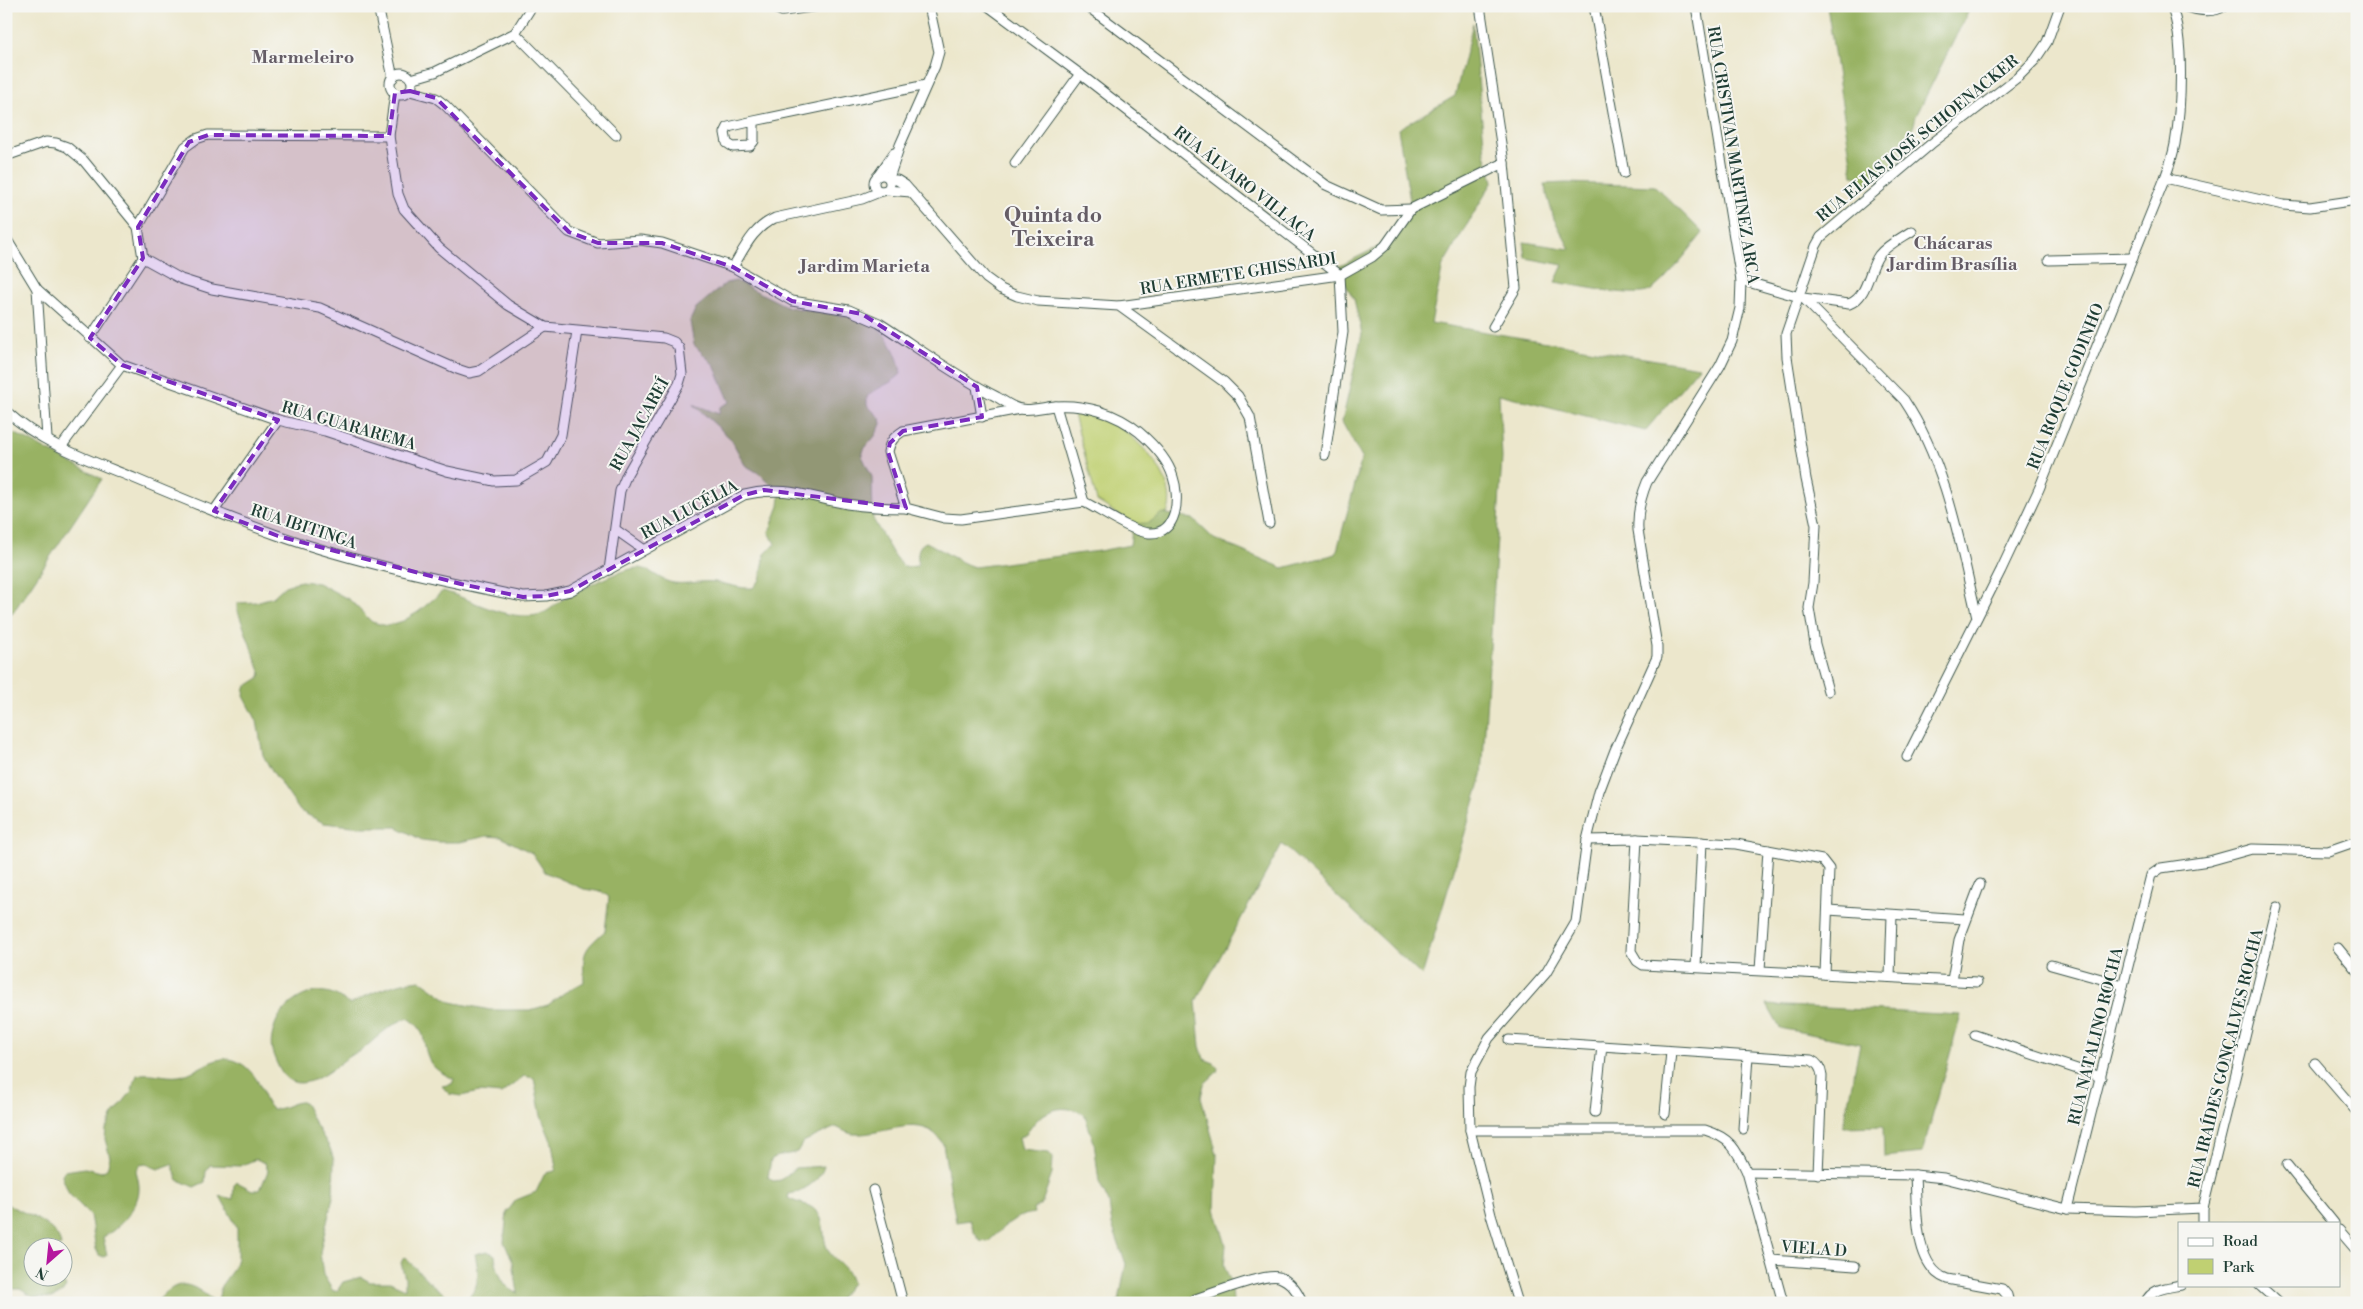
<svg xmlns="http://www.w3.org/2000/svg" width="2363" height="1309" font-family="'Libre Bodoni',serif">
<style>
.green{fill:#c0d072;stroke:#708653}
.forest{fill:#98b264;stroke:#5c784c}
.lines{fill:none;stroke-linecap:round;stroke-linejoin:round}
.minor-casing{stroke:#3e564b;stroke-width:11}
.minor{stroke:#fff;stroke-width:9}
.marked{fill:#7b2cbf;fill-opacity:0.2;stroke:#7b2cbf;stroke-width:4;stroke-dasharray:10 6;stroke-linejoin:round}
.labels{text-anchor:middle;stroke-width:4;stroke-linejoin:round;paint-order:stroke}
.street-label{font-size:16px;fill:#1f3d34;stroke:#f6f6f2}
.neighbourhood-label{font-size:18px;font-weight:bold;fill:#655d66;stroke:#f6f6f2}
.district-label{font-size:21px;font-weight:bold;fill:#655d66;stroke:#f6f6f2}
</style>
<rect width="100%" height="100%" fill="#f6f6f2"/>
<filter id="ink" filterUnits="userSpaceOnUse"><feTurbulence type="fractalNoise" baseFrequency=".02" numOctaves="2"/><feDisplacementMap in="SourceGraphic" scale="10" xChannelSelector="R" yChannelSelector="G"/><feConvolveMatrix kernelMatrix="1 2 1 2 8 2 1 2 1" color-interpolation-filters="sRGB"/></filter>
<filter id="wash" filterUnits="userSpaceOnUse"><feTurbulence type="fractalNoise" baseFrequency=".0096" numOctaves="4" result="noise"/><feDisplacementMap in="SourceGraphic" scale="20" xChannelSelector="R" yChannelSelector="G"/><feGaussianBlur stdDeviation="1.12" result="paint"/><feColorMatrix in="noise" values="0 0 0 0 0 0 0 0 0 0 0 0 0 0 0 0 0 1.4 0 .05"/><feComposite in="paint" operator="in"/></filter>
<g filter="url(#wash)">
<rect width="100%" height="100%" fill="#ece7cc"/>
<!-- green -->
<path class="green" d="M1073,411C1086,411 1103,416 1113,423C1139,438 1186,487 1164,519C1161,523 1154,527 1148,527C1130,525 1112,510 1097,501Z"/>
<!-- forest -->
<g class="forest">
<polygon points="1827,6 1971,6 1916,116 1906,158 1869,185 1853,175"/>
<path d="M1473,23L1485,154L1493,181L1443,265L1431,323L1699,367L1645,431L1499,394L1502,458L1482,776L1422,976L1282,844L1196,1001L1200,1046L1204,1059L1214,1063L1218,1068L1217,1072L1204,1084L1201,1097L1217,1154L1215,1209L1226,1245L1224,1265L1232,1285L1233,1303H1115L1119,1300L1126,1264L1112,1225L1109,1203L1099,1182L1094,1142L1084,1114C1067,1105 1050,1107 1036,1121C1030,1127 1028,1135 1019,1137L1022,1150L1049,1153L1053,1158L1052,1174L1041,1205L1033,1209L1034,1213C1012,1216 1003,1228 988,1242L980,1241L974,1232L970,1220L956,1222L943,1144C924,1110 884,1136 854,1134C848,1134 841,1129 836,1127L803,1142L797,1152C789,1155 777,1154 771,1160L768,1177L773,1181L781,1180L795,1168L824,1166C821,1180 803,1192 789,1194L788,1198C797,1204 809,1203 816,1211C826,1220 822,1237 827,1248C834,1263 846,1262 852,1283L836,1303H156C179,1275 191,1283 215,1302L218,1301L221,1286L234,1268L237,1258V1227L220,1196L233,1199L234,1185L237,1182L252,1190H260L268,1171L265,1163L256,1159L240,1166L210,1165L206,1171L205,1182L194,1187L178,1180L172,1164L158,1169L146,1164L140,1165L136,1171C137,1176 139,1182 139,1187C140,1206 119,1229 103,1237L107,1255L104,1257L99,1255L96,1249L90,1215L69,1194L62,1176L64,1171L85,1168L101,1172L107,1169L110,1157L105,1139L106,1129L113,1115L131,1092L137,1075C151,1071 165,1078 179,1076C193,1074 207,1061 222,1059C239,1057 253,1071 260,1086C266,1097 261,1098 272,1109C284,1110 292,1101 304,1102L314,1122L330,1148L334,1160L333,1197L320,1252L323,1275L333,1291H337L343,1282L361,1277L370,1282H390L405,1289V1278L401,1263L404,1257C422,1273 440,1298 464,1301C481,1289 479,1272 475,1254L487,1251L495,1255C496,1269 503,1289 518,1293L513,1262L504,1242L507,1212L516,1200L536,1192L545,1173L555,1171L556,1168L552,1143L541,1116L534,1078L524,1076L501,1094L479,1092L461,1096L449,1094L442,1086L452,1084L454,1079C444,1074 434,1070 429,1060C421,1042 429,1031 408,1018C390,1023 376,1039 362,1050C357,1053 352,1054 348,1057C331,1071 295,1101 279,1068C270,1049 269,1045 275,1025C282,1004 311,985 333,994C339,996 344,1001 350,1004C372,992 395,983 420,980L451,1002L490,1010H530L548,1005L564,993L584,982C583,952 582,951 605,931L609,897L602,892L584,889L545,872L532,853L501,837L487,836L460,842H439L422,840L397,827H362L324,823L300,811L270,768L263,755L257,721L244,696L245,687L259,678L261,674L237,609V603L256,602L273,597L285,586L301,581L318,583L350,600L372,622L387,626L403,621L418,612L443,591C471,599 496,616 527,616C550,616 553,603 570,595C588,587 619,569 638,568C649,568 659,579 669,582C683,586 701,580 715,582C728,584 740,589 753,588L760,580L765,554L775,544L769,532L779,506L780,494L760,474L745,465L731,439L693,404L719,414L720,407L730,402L714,365L694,345L690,321L696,308L726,283L736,281L788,307L869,320C886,332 899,354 901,374C892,384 877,387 867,397V405L880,418L881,424L875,436L864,449L862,456L872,477L873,519L894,556L904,567L918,566C918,556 916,546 926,542C943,550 956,561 974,567L1099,551L1130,545L1133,524L1149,523L1162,513L1193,519L1214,539L1283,568L1336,554L1362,458L1342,422L1362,334L1354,299L1336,268L1384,244L1411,207L1398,129L1455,96Z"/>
<path d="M1567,183L1655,186L1703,233C1692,246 1661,288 1647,292C1629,297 1575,285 1555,282L1563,265L1526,258L1524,242L1570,249L1554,219L1544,184Z"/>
<polygon points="6,432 16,434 102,479 12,614 6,593"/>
<polygon points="1767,1005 1961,1015 1922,1153 1884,1157 1883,1126 1843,1127 1860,1044 1780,1028"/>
<path d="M6,1204C24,1213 59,1225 61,1246H32V1276L61,1277L66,1287L62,1293L52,1298L33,1297L20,1289H6Z"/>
</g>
</g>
<g filter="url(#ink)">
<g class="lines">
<!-- minor casing -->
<g class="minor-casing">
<g id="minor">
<polyline points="378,6 393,78"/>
<polyline points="769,6 782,11 820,6"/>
<polyline points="988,6 1080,74 1340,275 1343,332 1325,455"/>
<polyline points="1087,6 1326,185 1381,210 1411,209"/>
<polyline points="1480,6 1504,163 1516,288 1493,327"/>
<polyline points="1594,6 1624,173"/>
<path d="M2183,6C2195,10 2213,14 2224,6"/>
<polyline points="515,33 616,135"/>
<polyline points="515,33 532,6"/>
<circle cx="401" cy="84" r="11"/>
<polyline points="411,79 435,72 515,33"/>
<polyline points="410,91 436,98 445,105 569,232 598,243 640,240 662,243 733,267"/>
<polyline points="395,93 389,136 398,194 404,209 439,248 508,305 545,327 664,338 674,342 679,348 682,374 679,384 627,474 620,491 609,570"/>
<polyline points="754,121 754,141 750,146 733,147 727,143 725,133 728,127 754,121 926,85"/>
<polyline points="6,156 46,142 56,143 67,147 84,161 138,227 143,258 181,279 212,289 320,308 457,369 469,373 479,371 545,327"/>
<polyline points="1015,163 1080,74"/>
<circle cx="882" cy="183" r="8"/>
<polyline points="878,176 894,153"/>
<polyline points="889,178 900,145 935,66 939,52 929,6"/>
<polyline points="2165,178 2283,205 2310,207 2357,200"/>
<polyline points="890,180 897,180 905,185 986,278 1001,289 1017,296 1038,301 1119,306 1224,382 1238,396 1250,417 1269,523"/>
<polyline points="886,190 911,192"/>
<path d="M882,191L862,199L775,218C753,228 745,247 733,267L792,301L849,310L879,323C918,348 956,376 997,397C1004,401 1013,408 1021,409C1031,411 1044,407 1055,406C1085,404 1116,413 1139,432C1153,444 1168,460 1173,477C1180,497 1178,535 1149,533C1130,531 1102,511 1084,502"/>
<polyline points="138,227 185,147 196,139 208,135 389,136"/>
<polyline points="6,238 37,289 47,438"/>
<polyline points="2049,260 2133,258"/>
<path d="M1741,280L1803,298L1904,400C1947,464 1960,544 1977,617"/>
<polyline points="37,289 122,365 278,420 325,431 447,471 494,481 516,480 547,462 561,435 577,331"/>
<path d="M1803,298L1849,304C1868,297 1868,270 1879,255C1887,245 1901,238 1912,231"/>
<polyline points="1119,306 1340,275 1372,257 1385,246 1411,209 1504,163"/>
<polyline points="90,338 143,258"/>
<polyline points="977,387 982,417"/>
<path d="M1020,409L903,431C894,437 890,441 888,452L906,508L944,518L961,519L1084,502L1056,406"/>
<path d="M6,411C41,444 92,461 136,479C183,499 229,518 277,535C357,563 440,580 523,597L546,596L570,591L744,495C785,485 808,497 847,504C867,507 886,508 906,508"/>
<polyline points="61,447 122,365"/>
<polyline points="214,511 278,420"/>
<polyline points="616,530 643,549"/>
<polyline points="1828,691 1815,644 1809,608 1813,583 1816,525 1806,479 1787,357 1786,334 1816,246 1821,237 1931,144 2018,77 2035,60 2047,42 2060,6"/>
<path d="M1907,757L2001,570L2039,489L2165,178C2169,167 2173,155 2175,144C2181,110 2185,38 2171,6"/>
<polyline points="1637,839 1631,951 1637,961 1643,965 1977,982"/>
<polyline points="1587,840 1637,839 1736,844 1822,860 1829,869 1825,974"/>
<polyline points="1828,910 1965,919"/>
<polyline points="2338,948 2357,971"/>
<polyline points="2051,965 2123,985"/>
<polyline points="1696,967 1702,842"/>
<polyline points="1760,970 1768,850"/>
<polyline points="1890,977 1892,915"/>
<polyline points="1952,980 1959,940 1980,884"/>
<polyline points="1975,1035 2101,1077"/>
<path d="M1509,1040L1811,1060C1818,1063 1821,1068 1822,1076L1818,1174"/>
<polyline points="2315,1063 2357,1112"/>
<polyline points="1595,1112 1602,1046"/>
<polyline points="1665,1114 1671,1052"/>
<polyline points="1743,1129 1748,1056"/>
<path d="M1470,1130H1705C1731,1138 1736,1149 1747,1172L1915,1175L1944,1178L2067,1209L2135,1211L2203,1208L2277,907"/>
<polyline points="2287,1165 2334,1223"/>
<polyline points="1747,1172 1783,1303"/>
<path d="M1915,1175C1917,1205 1913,1267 1947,1279L2002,1289L2007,1295L2009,1303"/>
<polyline points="873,1190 903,1303"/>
<polyline points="2203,1208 2203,1223"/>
<polyline points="2067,1209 2151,875 2161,868 2209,861 2252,849 2328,851 2357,841"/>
<polyline points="2339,1230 2357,1251"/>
<polyline points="1771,1260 1855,1266"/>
<polyline points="2259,1285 2279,1303"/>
<path d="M1195,1299C1213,1294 1263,1273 1279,1277C1290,1281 1298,1292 1302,1303"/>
<path d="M1518,1303L1491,1215L1470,1130L1469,1087L1471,1072L1489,1038L1546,973L1576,922L1587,840L1599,792L1615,750L1657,657V646L1638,530C1637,513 1640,499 1647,482L1720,366L1732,341L1740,308L1741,280L1696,6"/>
<path d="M2145,1303C2152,1288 2166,1288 2181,1285"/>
</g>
</g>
<!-- minor -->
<use href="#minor" class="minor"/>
</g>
</g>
<!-- marked area -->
<path class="marked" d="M410,91L436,98L569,232L598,243H662L733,267L792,301L862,314L977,387L982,417L903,431L890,443L888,452L906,508L764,490L744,495L570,591L546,596L523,597L461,584L278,536L214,511L278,420L122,365L90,338L143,258L138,227L189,142L208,135L389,136L395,93Z"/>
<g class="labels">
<!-- street labels -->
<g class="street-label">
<text transform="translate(1917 138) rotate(-39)" y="6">RUA ELIAS JOSÉ SCHOENACKER</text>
<text transform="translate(1734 155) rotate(81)" y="6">RUA CRISTIVAN MARTINEZ ARCA</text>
<text transform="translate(1245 183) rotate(38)" y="6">RUA ÁLVARO VILLAÇA</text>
<text transform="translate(1238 273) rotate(-9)" y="6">RUA ERMETE GHISSARDI</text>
<text transform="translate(2065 386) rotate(-68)" y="6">RUA ROQUE GODINHO</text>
<text transform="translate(639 424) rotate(-61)" y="6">RUA JACAREÍ</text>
<text transform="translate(349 425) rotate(16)" y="6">RUA GUARAREMA</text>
<text transform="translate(689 509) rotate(-28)" y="6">RUA LUCÉLIA</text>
<text transform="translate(304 526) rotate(18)" y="6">RUA IBITINGA</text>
<text transform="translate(2095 1036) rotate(-76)" y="6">RUA NATALINO ROCHA</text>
<text transform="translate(2225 1058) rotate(-76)" y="6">RUA IRAÍDES GONÇALVES ROCHA</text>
<text transform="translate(1814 1248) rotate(4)" y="6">VIELA D</text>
</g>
<!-- neighbourhood labels -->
<g class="neighbourhood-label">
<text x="303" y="63">Marmeleiro</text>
<text x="1953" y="249">Chácaras<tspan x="1953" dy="21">Jardim Brasília</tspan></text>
<text x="865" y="272">Jardim Marieta</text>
</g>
<!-- district labels -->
<g class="district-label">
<text x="1053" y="222">Quinta do<tspan x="1053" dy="24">Teixeira</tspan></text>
</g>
</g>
<!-- margin -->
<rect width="2363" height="1309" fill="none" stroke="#f6f6f2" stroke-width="25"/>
<!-- legend -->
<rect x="2178" y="1222" width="162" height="65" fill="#f6f6f2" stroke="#a0aca6"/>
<rect x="2188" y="1238" width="25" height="8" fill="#ffffff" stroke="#a0aca6"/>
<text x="2223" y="1246" font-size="15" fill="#1f3d34">Road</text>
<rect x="2188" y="1259" width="25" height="15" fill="#c0d072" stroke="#a0aca6"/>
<text x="2223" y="1272" font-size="15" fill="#1f3d34">Park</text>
<!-- north arrow -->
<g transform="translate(48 1262) rotate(207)"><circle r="24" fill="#f6f6f2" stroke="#a0aca6"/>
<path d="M0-4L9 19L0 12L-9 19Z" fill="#b5179e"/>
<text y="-8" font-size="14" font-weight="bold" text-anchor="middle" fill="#1f3d34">N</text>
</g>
</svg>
